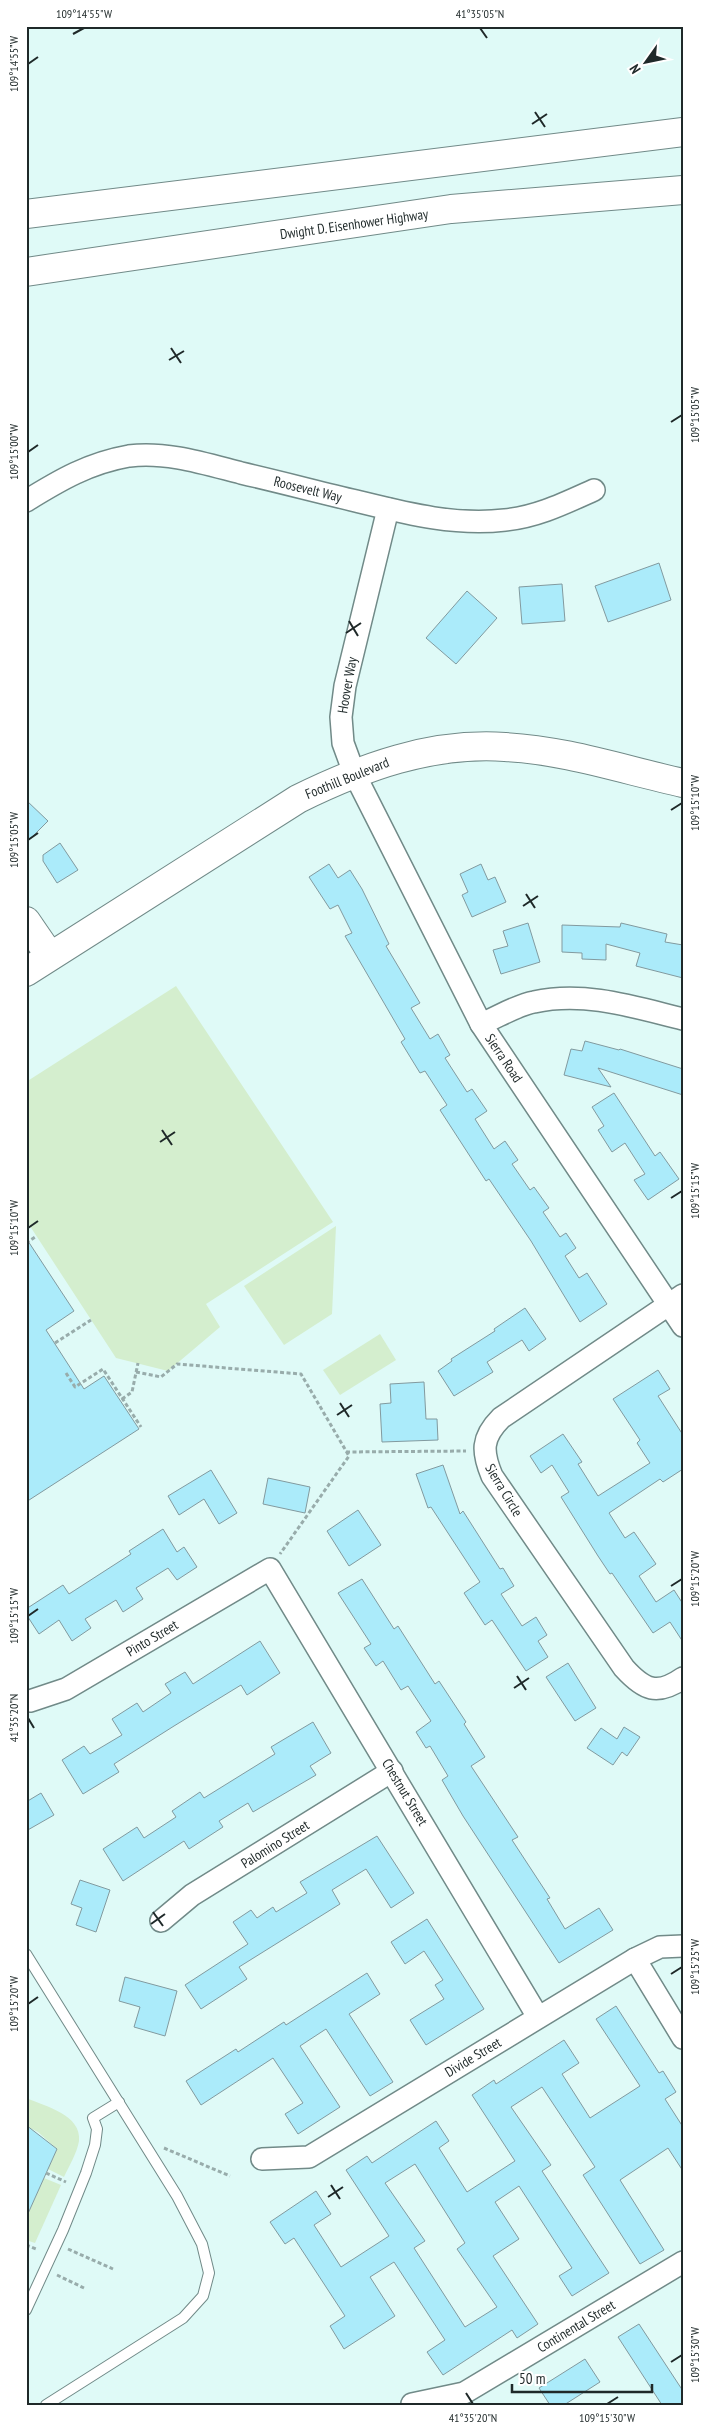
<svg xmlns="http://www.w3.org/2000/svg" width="709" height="2431" font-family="'PT Sans Narrow',sans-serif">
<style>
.green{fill:#d4eece}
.building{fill:#abebfa;stroke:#829a9f;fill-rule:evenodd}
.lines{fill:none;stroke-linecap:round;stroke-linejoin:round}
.lane-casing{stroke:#718a88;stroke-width:12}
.street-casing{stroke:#718a88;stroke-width:24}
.secondary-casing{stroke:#718a88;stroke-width:30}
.highway-casing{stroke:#718a88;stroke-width:30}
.path{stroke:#98acab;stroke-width:3;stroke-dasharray:4 2.5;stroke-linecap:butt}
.lane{stroke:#fff;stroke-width:10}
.street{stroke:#fff;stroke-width:21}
.secondary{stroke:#fff;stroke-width:28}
.highway{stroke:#fff;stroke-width:28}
.ticks{fill:none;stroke:#1f2929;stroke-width:2}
.labels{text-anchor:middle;stroke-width:4;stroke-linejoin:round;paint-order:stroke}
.street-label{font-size:14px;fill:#1f2929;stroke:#fff}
.neatline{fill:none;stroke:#1f2929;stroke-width:2}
.ticks-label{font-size:12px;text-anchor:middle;fill:#1f2929}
</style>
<rect width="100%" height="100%" fill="#dffaf7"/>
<!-- green -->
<g class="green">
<polygon points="176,986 333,1222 206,1304 220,1327 168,1371 116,1358 26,1220 26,1082"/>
<polygon points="336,1226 332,1314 284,1345 244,1286"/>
<polygon points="380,1334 396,1360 340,1395 323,1370"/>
<path d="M26,2098C45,2106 82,2115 79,2141C77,2153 69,2166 64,2177L48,2169L57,2149L38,2132L26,2126Z"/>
<polygon points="44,2178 61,2185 35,2243 26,2240 26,2218"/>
</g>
<!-- building -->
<g class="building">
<polygon points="659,563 671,600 608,622 595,586"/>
<polygon points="562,584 565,621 522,624 519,587"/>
<polygon points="467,591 497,618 456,664 426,638"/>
<polygon points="26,800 48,821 26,843"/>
<polygon points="60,843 78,870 57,883 43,861 43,855"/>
<polygon points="329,864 338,878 350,870 362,889 389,944 386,946 420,1003 411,1008 430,1039 438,1034 450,1055 445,1058 467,1092 472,1089 487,1111 475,1119 494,1149 505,1141 518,1160 512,1164 530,1190 534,1187 549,1208 543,1212 560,1237 566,1233 576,1248 565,1256 579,1278 587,1273 607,1304 580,1322 531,1241 489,1179 486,1181 440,1110 447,1105 425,1071 420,1073 401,1042 405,1039 345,936 352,933 338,905 330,909 309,877"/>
<polygon points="481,864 488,880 495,877 506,902 472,917 462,895 468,892 460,874"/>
<polygon points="528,923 540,962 501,974 493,950 508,946 503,931"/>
<polygon points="621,923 667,934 665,942 683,945 683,978 636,966 640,953 606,944 606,960 582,959 582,953 562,952 562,925 620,927"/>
<polygon points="585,1041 619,1050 620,1049 683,1069 683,1095 598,1068 611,1087 564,1075 571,1049 582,1051"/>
<polygon points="614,1093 655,1156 660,1152 679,1179 648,1200 634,1180 645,1174 625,1143 612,1152 598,1130 604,1126 592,1107"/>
<polygon points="26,1238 74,1311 46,1330 84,1389 104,1376 139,1429 26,1502"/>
<polygon points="525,1308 546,1339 529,1351 522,1340 487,1362 493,1372 454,1396 438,1371 452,1361 451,1359 495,1331 494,1329"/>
<polygon points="658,1370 670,1389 658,1396 683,1435 683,1469 663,1482 660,1479 609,1513 625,1538 634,1532 656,1564 639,1576 656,1602 674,1590 683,1604 683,1642 670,1622 653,1633 612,1573 610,1574 598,1556 561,1497 569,1492 552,1465 541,1473 530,1456 563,1434 582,1462 578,1464 598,1496 650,1463 637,1443 640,1440 613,1399"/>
<polygon points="424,1382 426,1419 437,1419 438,1440 382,1442 380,1404 391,1403 390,1384"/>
<polygon points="443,1465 460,1514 463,1511 500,1569 503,1568 514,1586 501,1594 522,1626 536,1617 547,1635 538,1641 548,1657 526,1671 492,1620 485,1625 464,1593 480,1582 431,1507 428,1508 416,1474"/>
<polygon points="211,1470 237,1513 219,1524 204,1499 179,1515 168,1496"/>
<polygon points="268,1478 310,1487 305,1513 263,1504"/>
<polygon points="358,1510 381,1545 349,1566 327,1531"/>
<polygon points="163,1529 177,1552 184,1547 197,1567 177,1580 168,1568 136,1588 143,1599 123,1612 116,1600 85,1619 91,1628 72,1641 59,1620 39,1634 26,1614 26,1609 63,1585 69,1594 131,1554 129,1551"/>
<polygon points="362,1579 394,1629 398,1626 435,1684 439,1681 466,1722 464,1724 485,1757 471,1766 518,1837 512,1840 550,1898 547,1899 565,1929 599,1908 613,1930 559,1963 463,1816 442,1780 448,1776 430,1746 426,1748 416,1732 431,1721 408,1686 401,1690 383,1661 376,1666 364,1648 371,1644 338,1593"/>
<polygon points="260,1641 280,1673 247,1695 241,1685 174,1726 114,1764 119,1772 83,1794 62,1760 84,1746 90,1754 122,1735 112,1719 137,1703 143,1712 171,1693 165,1684 185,1672 193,1684"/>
<polygon points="568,1663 596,1708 575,1721 546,1677"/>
<polygon points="313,1722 331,1753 310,1766 316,1775 253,1812 248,1803 219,1821 223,1827 189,1849 184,1841 123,1881 103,1849 137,1827 144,1838 176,1817 172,1811 200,1792 204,1798 275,1754 271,1747"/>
<polygon points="624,1727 640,1737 627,1756 622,1752 613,1765 587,1748 601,1728 617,1739"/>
<polygon points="41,1793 54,1815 26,1831 26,1802"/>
<polygon points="377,1836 414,1893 391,1908 366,1869 332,1890 340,1904 239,1967 247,1979 201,2009 185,1985 248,1944 233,1922 251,1910 257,1918 273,1907 276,1912 307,1893 300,1882"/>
<polygon points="80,1880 110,1890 96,1932 76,1925 82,1908 71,1904"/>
<polygon points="427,1919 484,2009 426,2045 410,2020 444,1999 435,1985 443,1980 424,1951 405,1964 391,1942"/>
<polygon points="367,1973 380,1994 349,2014 393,2082 370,2096 326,2029 300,2046 340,2107 298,2134 285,2114 303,2103 273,2058 201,2105 186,2081 236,2049 238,2052 284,2022 286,2025"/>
<polygon points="125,1977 177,1991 165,2036 134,2027 140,2007 119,2001"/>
<path d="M616,2006L659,2073L663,2071L676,2092L665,2099L683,2127V2171L668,2148L620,2180L664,2250L640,2264L583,2175L595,2167L542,2087L511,2107L551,2165L542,2171L609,2273L572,2296L559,2276L572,2268L519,2186L495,2202L519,2239L493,2256L538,2324L517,2338L512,2330L443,2375L427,2352L445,2340L394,2262L370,2277L395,2316L344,2349L330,2326L345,2316L294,2238L285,2244L270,2222L316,2191L331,2214L314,2225L341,2267L389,2236L346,2170L367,2156L372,2163L436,2121L449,2141L439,2148L467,2192L515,2161L472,2095L494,2080L496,2084L564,2040L579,2063L562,2074L590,2118L640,2086L596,2019ZM415,2164L465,2243L457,2249L497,2307L465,2327L414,2248L425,2241L385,2183Z"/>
<polygon points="26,2125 57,2149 26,2218"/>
<polygon points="639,2324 683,2391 683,2405 662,2405 618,2337"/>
<polygon points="585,2359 600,2382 564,2405 550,2405 539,2388"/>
</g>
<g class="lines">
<!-- lane casing -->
<g class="lane-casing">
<g id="lane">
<polyline points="26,1954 177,2196 202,2244 209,2273 203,2296 183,2318 46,2405"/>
<polyline points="26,2310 63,2230 86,2173 95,2145 97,2129 93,2118 119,2102"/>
</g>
</g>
<!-- street casing -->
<g class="street-casing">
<g id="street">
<path d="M26,501C60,480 89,463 129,456C166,451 206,464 241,473C280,482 318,492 356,501C405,513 454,526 505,520C537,517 565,503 594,490"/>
<polyline points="388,509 345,686 341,717 343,743 354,773 481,1024 683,1326"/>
<path d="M481,1024C498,1017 517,1005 534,1002C585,991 634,1007 683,1019"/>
<path d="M683,1295L501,1418C481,1438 482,1452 492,1476L624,1668C644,1690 657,1696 683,1678"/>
<polyline points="30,1701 66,1689 270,1569 538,2017"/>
<polyline points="161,1921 192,1895 392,1771"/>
<polyline points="635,1959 683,2038"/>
<polyline points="262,2159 309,2157 635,1959 660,1947 683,1946"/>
<polyline points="412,2404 464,2393 683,2262"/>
</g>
</g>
<!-- secondary casing -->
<g class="secondary-casing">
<g id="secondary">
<polyline points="26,921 50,956"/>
<path d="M26,972L298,799C363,767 431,742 505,747C565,750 624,770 683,783"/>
</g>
</g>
<!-- highway casing -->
<g class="highway-casing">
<g id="highway">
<polyline points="26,214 683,132"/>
<polyline points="26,272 451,209 683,190"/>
</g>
</g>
<!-- path -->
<g class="path">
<polyline points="26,1243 35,1237"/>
<polyline points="55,1343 91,1320"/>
<polyline points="136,1372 161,1377 177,1364 301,1374 349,1456 280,1554"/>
<polyline points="66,1373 75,1387 103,1369 141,1427"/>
<polyline points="122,1399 132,1392 138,1363"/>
<polyline points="346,1452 466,1451"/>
<polyline points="164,2148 230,2176"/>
<polyline points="46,2173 66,2182"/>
<polyline points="26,2245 36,2249"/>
<polyline points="68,2249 113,2269"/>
<polyline points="57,2275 84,2288"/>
</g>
<!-- lane -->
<use href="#lane" class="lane"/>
<!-- street -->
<use href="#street" class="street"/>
<!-- secondary -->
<use href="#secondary" class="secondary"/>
<!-- highway -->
<use href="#highway" class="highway"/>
</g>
<!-- ticks -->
<path class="ticks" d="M480,28L487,38M73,34L84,28M28,64L38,57M535,112L545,127M532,124L547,114M171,348L181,363M169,360L184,351M671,422L682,415M28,452L38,445M349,621L358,636M346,633L361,623M671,810L682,803M28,840L38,833M526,894L535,908M523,906L538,896M162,1130L172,1145M160,1142L175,1132M671,1198L682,1191M28,1228L38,1221M340,1403L349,1417M337,1415L352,1405M671,1586L682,1579M28,1616L38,1609M517,1676L526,1690M514,1688L529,1678M28,1718L34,1728M153,1912L163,1926M151,1924L165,1914M671,1974L682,1967M28,2004L38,1997M331,2185L340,2199M328,2197L343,2187M671,2362L682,2355M466,2393L473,2404M607,2404L618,2397"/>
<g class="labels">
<!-- street labels -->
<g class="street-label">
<text transform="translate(354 224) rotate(-8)" y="5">Dwight D. Eisenhower Highway</text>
<text transform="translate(308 489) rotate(14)" y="5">Roosevelt Way</text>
<text transform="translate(347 685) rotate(-80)" y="5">Hoover Way</text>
<text transform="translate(347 778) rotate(-22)" y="5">Foothill Boulevard</text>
<text transform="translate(504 1058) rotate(56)" y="5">Sierra Road</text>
<text transform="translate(504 1490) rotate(59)" y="5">Sierra Circle</text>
<text transform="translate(152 1638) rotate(-31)" y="5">Pinto Street</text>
<text transform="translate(405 1792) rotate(59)" y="5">Chestnut Street</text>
<text transform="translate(275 1844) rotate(-32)" y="5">Palomino Street</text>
<text transform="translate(473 2057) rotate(-31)" y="5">Divide Street</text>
<text transform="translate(576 2326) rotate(-31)" y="5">Continental Street</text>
</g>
</g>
<!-- border -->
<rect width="709" height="2431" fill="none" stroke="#ffffff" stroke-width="55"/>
<!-- north arrow -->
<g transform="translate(646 62) rotate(237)" stroke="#ffffff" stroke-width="4" paint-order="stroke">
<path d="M0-4L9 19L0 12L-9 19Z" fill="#1f2929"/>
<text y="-8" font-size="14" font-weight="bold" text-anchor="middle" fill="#1f2929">N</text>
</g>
<!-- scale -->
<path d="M512 2384v8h140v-8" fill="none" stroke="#1f2929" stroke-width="2.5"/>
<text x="519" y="2384" font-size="15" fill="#1f2929" stroke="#ffffff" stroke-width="4" paint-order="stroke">50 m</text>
<rect x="28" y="28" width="654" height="2376" class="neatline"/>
<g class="ticks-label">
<text x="84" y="18">109°14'55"W</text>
<text x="480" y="18">41°35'05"N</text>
<text transform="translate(14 64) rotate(-90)" y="4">109°14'55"W</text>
<text transform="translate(695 415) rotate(-90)" y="4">109°15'05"W</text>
<text transform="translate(14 452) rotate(-90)" y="4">109°15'00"W</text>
<text transform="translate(695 803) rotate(-90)" y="4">109°15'10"W</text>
<text transform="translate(14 840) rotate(-90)" y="4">109°15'05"W</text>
<text transform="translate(695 1191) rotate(-90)" y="4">109°15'15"W</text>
<text transform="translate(14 1228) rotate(-90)" y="4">109°15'10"W</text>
<text transform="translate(695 1579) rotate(-90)" y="4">109°15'20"W</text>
<text transform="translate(14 1616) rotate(-90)" y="4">109°15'15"W</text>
<text transform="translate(14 1718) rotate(-90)" y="4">41°35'20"N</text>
<text transform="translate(695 1967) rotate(-90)" y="4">109°15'25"W</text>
<text transform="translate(14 2004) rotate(-90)" y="4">109°15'20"W</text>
<text transform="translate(695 2355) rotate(-90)" y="4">109°15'30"W</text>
<text x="473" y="2422">41°35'20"N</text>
<text x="607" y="2422">109°15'30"W</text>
</g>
</svg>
